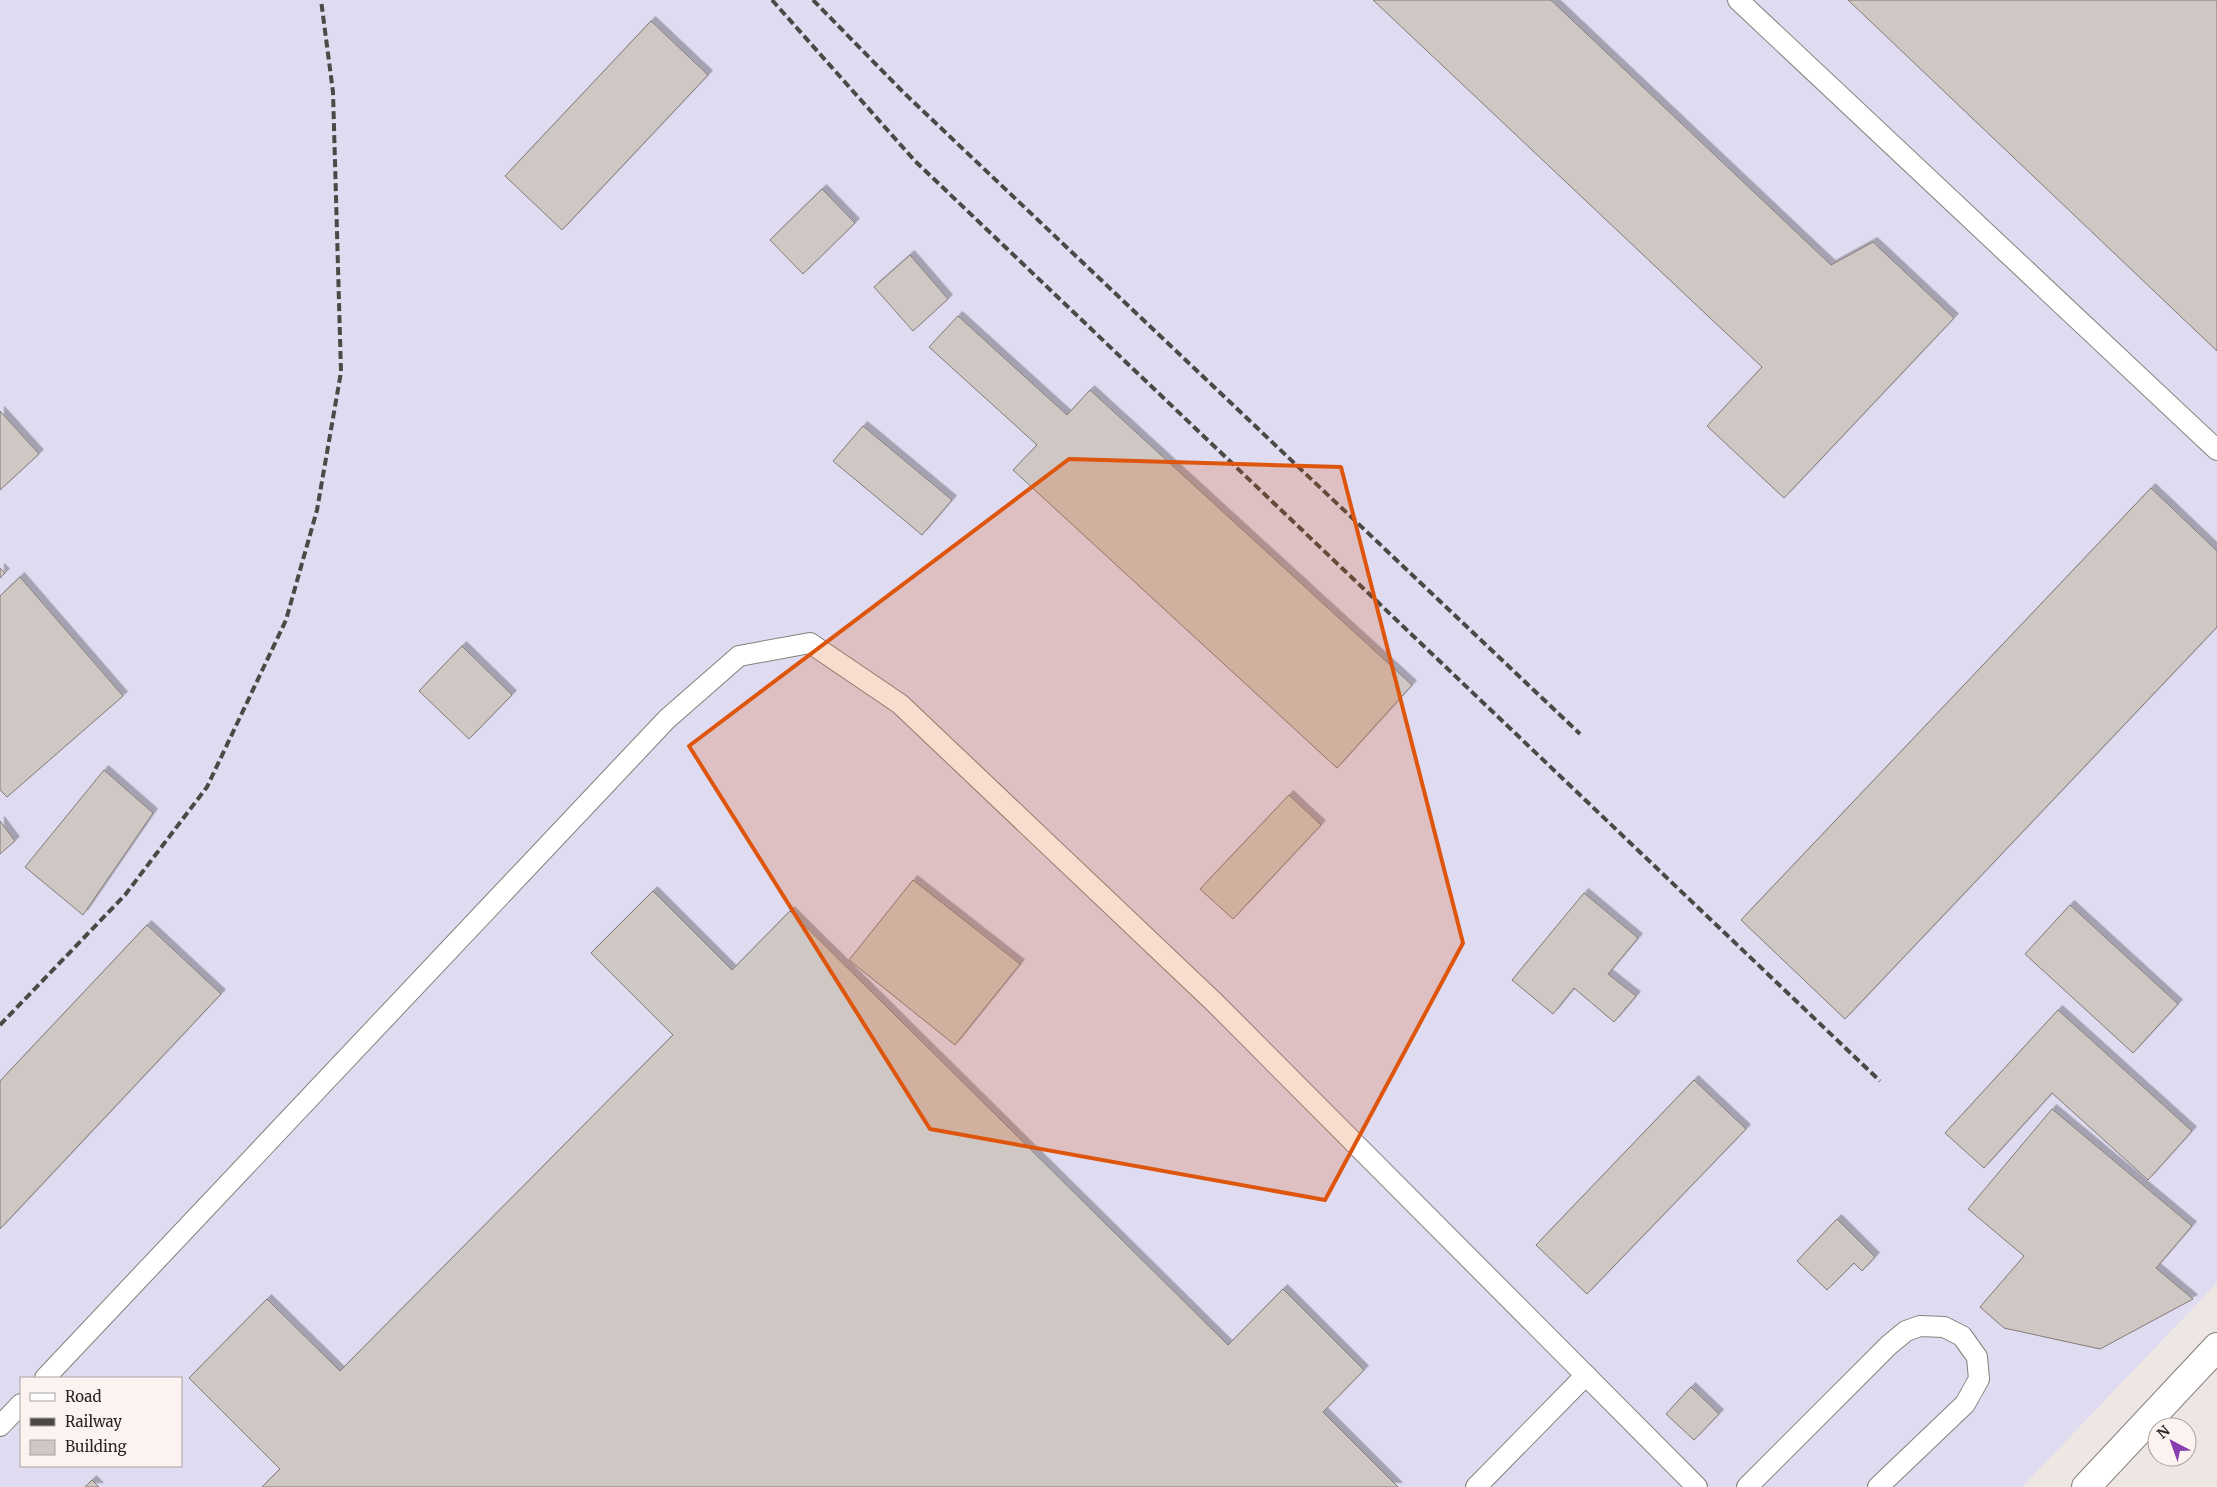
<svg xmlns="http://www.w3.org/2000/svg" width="2217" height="1487" font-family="Merriweather,serif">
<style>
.industrial{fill:#dfdbf0;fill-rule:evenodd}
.building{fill:#cfc7c3;stroke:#827b78;filter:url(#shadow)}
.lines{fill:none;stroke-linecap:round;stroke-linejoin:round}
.service-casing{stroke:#877f7c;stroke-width:22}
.secondary-casing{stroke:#877f7c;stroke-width:30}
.service{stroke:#fff;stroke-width:20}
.secondary{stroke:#fff;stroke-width:28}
.rail{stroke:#4c4846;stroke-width:4;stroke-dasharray:8 4;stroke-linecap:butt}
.marked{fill:#de560d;fill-opacity:0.2;stroke:#de560d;stroke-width:4;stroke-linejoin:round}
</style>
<defs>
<filter id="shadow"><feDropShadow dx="4.5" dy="-4.5" stdDeviation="0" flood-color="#0004"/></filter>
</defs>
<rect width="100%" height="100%" fill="#eee6e3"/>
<!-- industrial -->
<path class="industrial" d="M0,0H2217V1283L2022,1487H0ZM21,1378H181V1466H21Z"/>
<!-- building -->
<g class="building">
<polygon points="1373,0 1551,0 1831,265 1873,242 1954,318 1784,498 1707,426 1762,367"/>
<polygon points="1848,0 2217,0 2217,351"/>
<polygon points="651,21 708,75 562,230 505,176"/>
<polygon points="822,189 855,223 803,274 770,240"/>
<polygon points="910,255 948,299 913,331 874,287"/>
<polygon points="958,316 1067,415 1090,390 1412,685 1337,768 1013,470 1037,445 929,347"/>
<polygon points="0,411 39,454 0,490"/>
<polygon points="863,426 952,500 922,535 833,461"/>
<polygon points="2151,488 2217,551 2217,627 1845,1019 1741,920"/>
<polygon points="0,568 5,573 0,578"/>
<polygon points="20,577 123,696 7,797 0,790 0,596"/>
<polygon points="462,646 512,695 469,739 419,691"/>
<polygon points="104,770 153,813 83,915 25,867"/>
<polygon points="1289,795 1321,825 1233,919 1200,889"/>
<polygon points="0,821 15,841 0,854"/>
<polygon points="913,880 1020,964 955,1045 849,960"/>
<polygon points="653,891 732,970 790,911 1228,1345 1283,1289 1364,1370 1323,1412 1398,1487 262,1487 280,1469 189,1378 267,1299 340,1371 673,1035 591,953"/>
<polygon points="1584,893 1638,938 1608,974 1636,996 1614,1022 1574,988 1553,1014 1512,980"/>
<polygon points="2070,905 2178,1004 2133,1053 2025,954"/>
<polygon points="147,925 221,994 0,1229 0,1081"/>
<polygon points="2058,1010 2192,1131 2148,1180 2052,1093 1984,1168 1945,1133"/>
<polygon points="1694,1080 1746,1129 1587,1294 1536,1245"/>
<polygon points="2052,1109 2192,1226 2156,1268 2193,1299 2100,1349 2004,1328 1980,1307 2024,1256 1968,1209"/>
<polygon points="1837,1219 1875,1257 1862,1271 1854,1263 1827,1290 1797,1261"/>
<polygon points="1691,1387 1719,1414 1694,1440 1666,1414"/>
<polygon points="92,1480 99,1487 85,1487"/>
</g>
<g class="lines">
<!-- service casing -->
<g class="service-casing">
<g id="service">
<polyline points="1738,0 2217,450"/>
<polyline points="45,1378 667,719 739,656 810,643 900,704 1214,1002 1697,1487"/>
<polyline points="0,1426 21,1404"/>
<polyline points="1476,1487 1586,1375"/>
<polyline points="1747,1487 1889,1345 1906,1331 1920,1326 1944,1327 1962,1336 1977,1357 1979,1379 1965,1404 1878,1487"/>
</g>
</g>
<!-- secondary casing -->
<g class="secondary-casing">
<polyline id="secondary" points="2086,1487 2217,1347"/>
</g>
<!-- service -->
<use href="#service" class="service"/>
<!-- secondary -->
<use href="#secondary" class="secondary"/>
<!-- rail -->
<g class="rail">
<polyline points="772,0 915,161 1880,1081"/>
<polyline points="813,0 904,93 1580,734"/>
<polyline points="0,1025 125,895 207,787 286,620 317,510 341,372 333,92 321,0"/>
</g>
</g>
<!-- marked area -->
<path class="marked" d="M1069,459L1341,467L1463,943L1325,1200L930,1129L689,746Z"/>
<!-- legend -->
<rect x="20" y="1377" width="162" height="90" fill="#fcf3f0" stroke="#a7a19e"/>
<rect x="30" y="1393" width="25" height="8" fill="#ffffff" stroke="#a7a19e"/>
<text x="65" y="1402" font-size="15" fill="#282524">Road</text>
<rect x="30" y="1418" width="25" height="8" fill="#4c4846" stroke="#a7a19e"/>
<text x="65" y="1427" font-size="15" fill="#282524">Railway</text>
<rect x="30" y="1440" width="25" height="15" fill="#cfc7c3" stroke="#a7a19e"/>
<text x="65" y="1452" font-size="15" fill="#282524">Building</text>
<!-- north arrow -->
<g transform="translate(2172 1442) rotate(319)"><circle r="24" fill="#fcf3f0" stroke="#a7a19e"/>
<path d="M0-4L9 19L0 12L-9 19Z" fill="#873eb0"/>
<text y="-8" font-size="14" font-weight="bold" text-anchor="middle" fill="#282524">N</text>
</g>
</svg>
